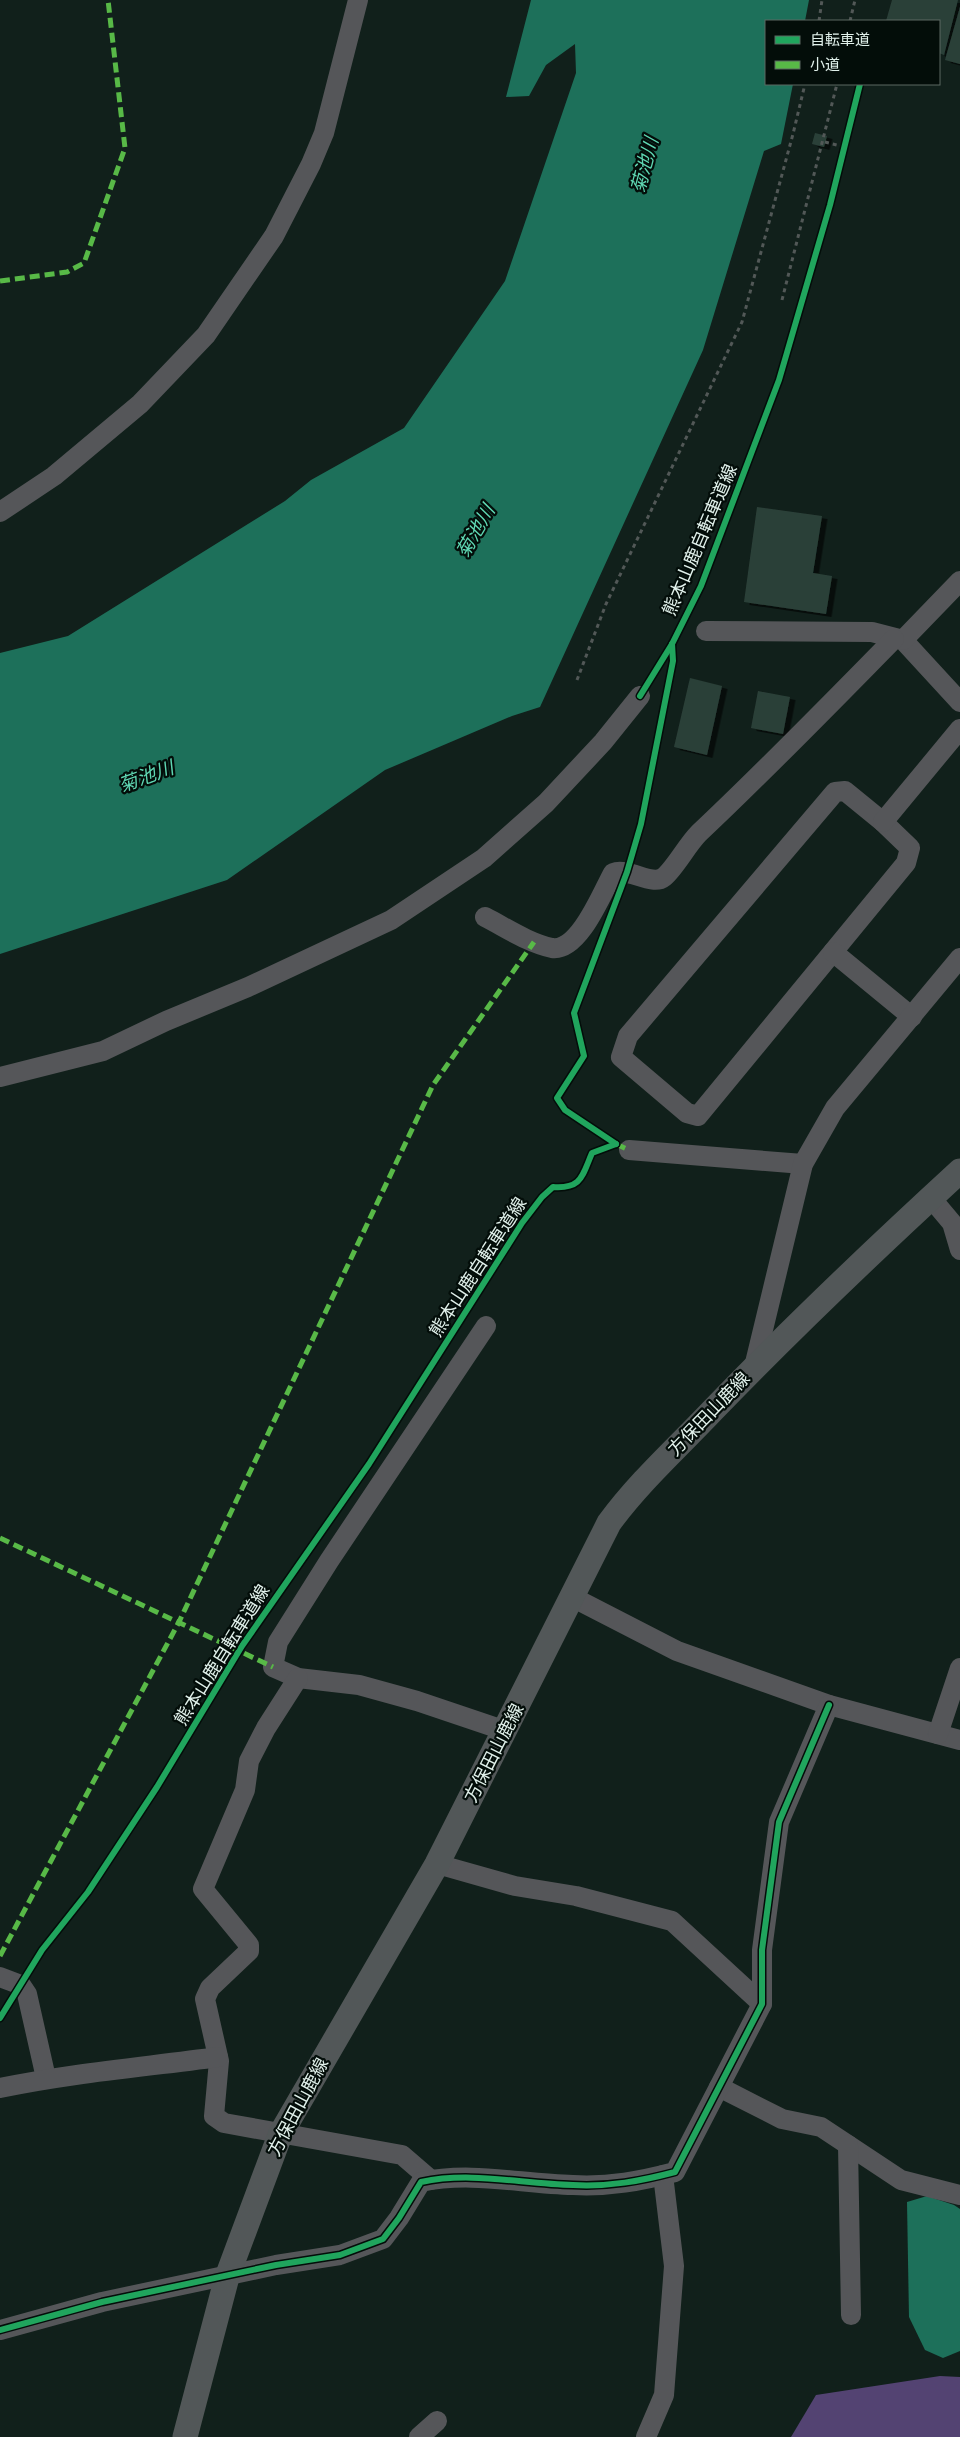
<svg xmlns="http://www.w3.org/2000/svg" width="960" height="2437" font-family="'IBM Plex Serif','Noto Sans JP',serif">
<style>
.forest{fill:#534372}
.water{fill:#1d705a}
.building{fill:#2c4039;filter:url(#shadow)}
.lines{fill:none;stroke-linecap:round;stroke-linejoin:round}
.path{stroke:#525857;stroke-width:3;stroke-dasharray:4 4;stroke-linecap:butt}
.minor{stroke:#555659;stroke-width:20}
.major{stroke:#525758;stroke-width:25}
.quiet{stroke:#58b947;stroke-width:5;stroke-dasharray:10 5;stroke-linecap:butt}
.cycleway-casing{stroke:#030d09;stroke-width:9}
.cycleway{stroke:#20a55d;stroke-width:6}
.labels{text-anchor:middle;stroke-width:4.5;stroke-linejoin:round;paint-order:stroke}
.street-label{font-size:18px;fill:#e1f1eb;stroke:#030d09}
.water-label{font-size:19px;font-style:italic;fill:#5fd7b3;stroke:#030d09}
</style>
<defs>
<filter id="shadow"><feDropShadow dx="5.5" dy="3" stdDeviation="0" flood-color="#0009"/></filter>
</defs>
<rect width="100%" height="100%" fill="#11201b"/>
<!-- forest -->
<polygon class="forest" points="940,2376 960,2377 960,2437 791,2437 816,2395"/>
<!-- water -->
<g class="water">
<polygon points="531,0 809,0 805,21 766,21 766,84 793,84 781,144 764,151 703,350 540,707 512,716 385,770 227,880 0,954 0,653 68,636 285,501 311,480 404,428 505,281 576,73 575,44 546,65 529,96 506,97"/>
<polygon points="927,2196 954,2205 960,2209 960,2351 943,2358 925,2350 909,2317 907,2202"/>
</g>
<!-- building -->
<g class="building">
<polygon points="892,0 958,0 944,55 939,53 939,21 886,21"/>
<polygon points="960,7 960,64 945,60"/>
<polygon points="815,133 827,136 824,147 812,144"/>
<polygon points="757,507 822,516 813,573 832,576 826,614 744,602"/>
<polygon points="690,678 722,686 707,755 674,747"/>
<polygon points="758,691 790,697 783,734 751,728"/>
</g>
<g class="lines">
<!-- path -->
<g class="path">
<polyline points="819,21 822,0"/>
<polyline points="850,21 855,0"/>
<polyline points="825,142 844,147"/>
<polyline points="782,300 837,84"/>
<polyline points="577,680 606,604 742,322 793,134 805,84"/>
</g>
<!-- minor -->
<g class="minor">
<polyline points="0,512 54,476 140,404 206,335 274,236 311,164 324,133 358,0"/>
<polyline points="706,631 872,632 903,640 960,702"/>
<polyline points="903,640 960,581"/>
<polygon points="845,791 883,822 910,848 906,863 698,1116 687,1113 621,1057 628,1036 835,792"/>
<polyline points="883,822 960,729"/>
<path d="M485,917C505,927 528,943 552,948C579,952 602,893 613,873C629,867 652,887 664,877C675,868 687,845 699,833C766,770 830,704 894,639"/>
<polyline points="833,952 912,1017"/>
<polyline points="0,1077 103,1051 166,1021 248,987 391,920 484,858 546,803 603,742 640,696"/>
<polyline points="629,1150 803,1164"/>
<polyline points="931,1198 952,1223 960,1250"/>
<polyline points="486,1326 329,1561 278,1642 273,1667 298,1678 359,1685 417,1701 506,1731"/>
<polyline points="754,1367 803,1164 835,1108 960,958"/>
<polyline points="572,1597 677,1651 829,1705 960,1740"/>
<polyline points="298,1678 266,1728 249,1761 245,1790 203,1889 249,1945 249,1951 210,1988 205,1999 219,2061 214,2116 224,2123 402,2155 431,2180"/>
<polyline points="938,1734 960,1668"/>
<polyline points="437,1864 515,1886 576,1896 672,1921 762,2004"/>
<polyline points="0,1977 21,1985 27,1994 46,2078"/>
<polyline points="719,2087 782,2119 821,2127 901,2180 960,2195"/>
<path d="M0,2088C72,2073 145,2067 218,2057"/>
<polyline points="848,2145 851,2315"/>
<path d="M0,2330L102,2302L276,2265L340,2255L383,2239L399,2218L421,2182C472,2171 521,2184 573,2185C609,2187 641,2181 675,2172L762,2004V1950L779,1822L829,1705"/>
<polyline points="419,2437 437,2421"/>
<polyline points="646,2437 664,2395 674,2266 663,2175"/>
</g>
<!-- major -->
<path class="major" d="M185,2437L227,2277L280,2135L437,1864L609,1523C639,1482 677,1448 712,1411C792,1328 875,1249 960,1171"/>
<!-- quiet -->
<g class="quiet">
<polyline points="0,281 67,272 84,263 125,148 108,0"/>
<polyline points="616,1144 629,1150"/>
<polyline points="0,1538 273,1667"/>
<polyline points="0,1956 179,1622 433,1085 534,942"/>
</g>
<!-- cycleway casing -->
<g class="cycleway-casing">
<g id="cycleway">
<polyline points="640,696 672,644 701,586 779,380 830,205 860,84"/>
<polyline points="616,1144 565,1110 557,1098 584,1056 574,1013 627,872 641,824 673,661 672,644"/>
<path d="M0,2018L42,1950L88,1892L157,1787L242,1646L369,1464L522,1223L542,1197L553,1187C582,1189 582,1176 592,1153L616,1144"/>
<path d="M0,2330L102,2302L276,2265L340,2255L383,2239L399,2218L421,2182C472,2171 521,2184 573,2185C609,2187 641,2181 675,2172L762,2004V1950L779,1822L829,1705"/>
</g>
</g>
<!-- cycleway -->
<use href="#cycleway" class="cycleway"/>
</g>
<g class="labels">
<!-- street labels -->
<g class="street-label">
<text transform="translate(700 540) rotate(-67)" y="6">熊本山鹿自転車道線</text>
<text transform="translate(478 1267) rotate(-57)" y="6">熊本山鹿自転車道線</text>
<text transform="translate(709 1414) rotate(-46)" y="6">方保田山鹿線</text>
<text transform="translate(222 1655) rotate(-58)" y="6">熊本山鹿自転車道線</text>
<text transform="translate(494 1753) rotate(-63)" y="6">方保田山鹿線</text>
<text transform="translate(298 2107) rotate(-62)" y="6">方保田山鹿線</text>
</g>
<!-- water labels -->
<g class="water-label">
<text transform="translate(644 165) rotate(-75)" y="7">菊池川</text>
<text transform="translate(475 531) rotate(-60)" y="7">菊池川</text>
<text transform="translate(146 776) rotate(-20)" y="7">菊池川</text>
</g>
</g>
<!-- legend -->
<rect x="765" y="20" width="175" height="65" fill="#030d09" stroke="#5c6863"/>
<rect x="775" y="36" width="25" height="8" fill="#20a55d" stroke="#5c6863"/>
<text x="810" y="45" font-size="15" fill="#e1f1eb">自転車道</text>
<rect x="775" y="61" width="25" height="8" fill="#58b947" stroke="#5c6863"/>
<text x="810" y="70" font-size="15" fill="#e1f1eb">小道</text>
</svg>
